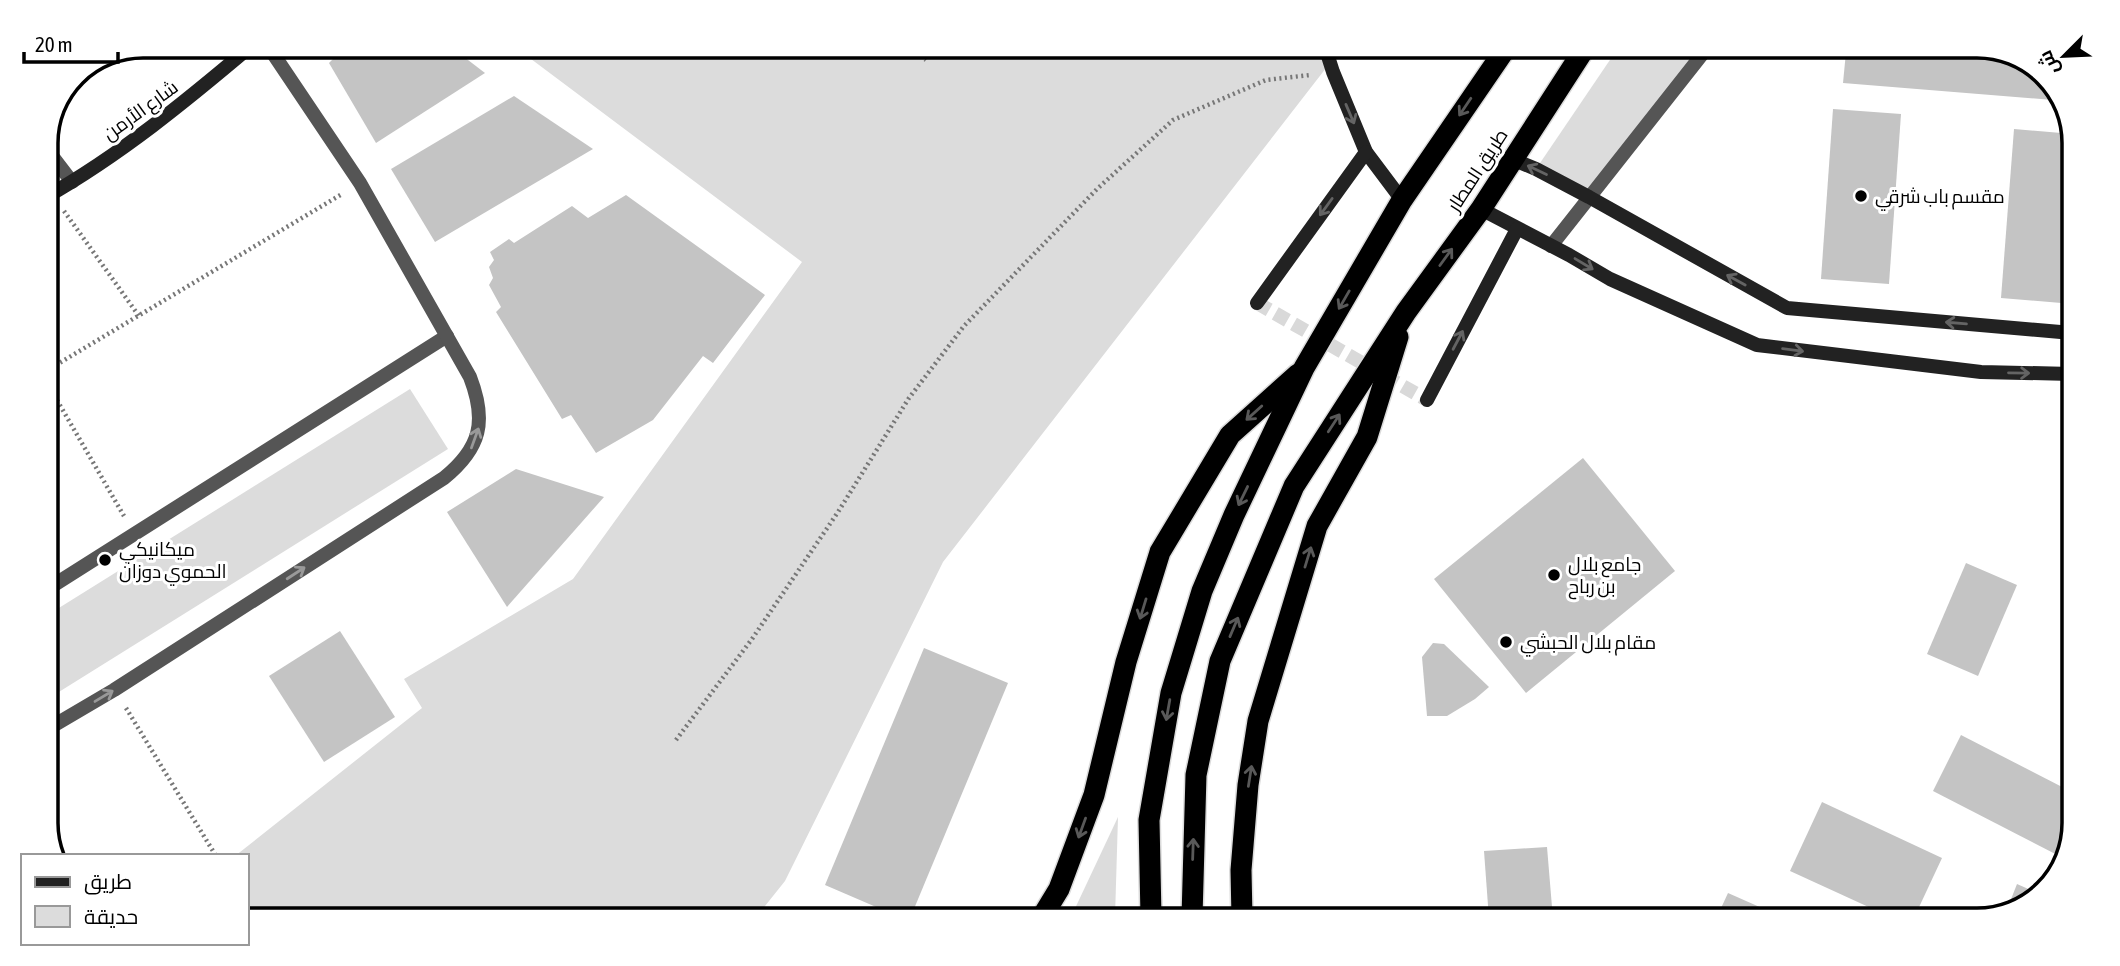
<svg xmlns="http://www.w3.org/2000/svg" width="2120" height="966" font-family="'Asap Condensed',Cairo,sans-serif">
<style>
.green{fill:#dcdcdc}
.building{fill:#c4c4c4}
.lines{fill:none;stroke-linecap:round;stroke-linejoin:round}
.secondary-tunnel{stroke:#d9d9d9;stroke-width:14;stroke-dasharray:14 7;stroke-linecap:butt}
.motorway-casing{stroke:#dbdbdb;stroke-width:24}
.path{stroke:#777;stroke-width:4.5;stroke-dasharray:2 3.5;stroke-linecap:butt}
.minor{stroke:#555;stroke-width:14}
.secondary{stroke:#222;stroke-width:14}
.motorway{stroke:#000;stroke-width:21}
.oneway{stroke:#595959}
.oneway2{stroke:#646464}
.oneway3{stroke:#999}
.poi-dot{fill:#000;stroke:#fff;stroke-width:2.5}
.labels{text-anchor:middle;stroke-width:6;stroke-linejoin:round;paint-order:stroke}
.street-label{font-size:19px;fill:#000;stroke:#fff}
.poi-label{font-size:19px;fill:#000;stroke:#fff;text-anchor:start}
.rim{fill:none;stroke:#000;stroke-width:3.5}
</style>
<rect width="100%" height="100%" fill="#fff"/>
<!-- green -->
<g class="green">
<polygon points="515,47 1340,50 943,562 785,881 757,916 247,914 247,856 235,856 422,708 404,679 573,579 802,262"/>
<polygon points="1616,51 1704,52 1589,197 1536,169"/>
<polygon points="410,389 448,449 46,700 46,616"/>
<polygon points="1118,817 1115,917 1071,917"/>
</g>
<!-- building -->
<g class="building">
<polygon points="346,46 451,47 485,73 376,143 329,63"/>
<polygon points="1846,52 2015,53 2054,85 2053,100 1843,83"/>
<polygon points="514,96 593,149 435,242 391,169"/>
<polygon points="1833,109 1901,114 1889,284 1821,279"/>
<polygon points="2014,129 2073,134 2074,137 2073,304 2001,298"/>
<polygon points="626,195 765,295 713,363 703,356 653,420 596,453 571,415 562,419 496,312 501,307 489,285 493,278 489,267 494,260 490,252 509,239 514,243 572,206 588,218"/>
<polygon points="1583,458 1675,571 1526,693 1434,579"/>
<polygon points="516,469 604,497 507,607 447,512"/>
<polygon points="1966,563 2017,585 1978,676 1927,654"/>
<polygon points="340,631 395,717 324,762 269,676"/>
<polygon points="1433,643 1444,644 1489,687 1475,699 1447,716 1427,716 1422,657"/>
<polygon points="924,648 1008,683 911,916 897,916 825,885"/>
<polygon points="1961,735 2068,790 2067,860 1933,791"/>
<polygon points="1822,802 1942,858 1913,920 1897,920 1790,871"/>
<polygon points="1547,847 1553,919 1489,919 1484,851"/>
<polygon points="2017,884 2040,894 2032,904 2006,912"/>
<polygon points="1728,893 1789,920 1716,919"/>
</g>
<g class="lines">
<!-- secondary-tunnel -->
<polyline class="secondary-tunnel" points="1257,303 1427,400"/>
<!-- motorway casing -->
<g class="motorway-casing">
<g id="motorway">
<polyline points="1042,917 1059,889 1094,795 1126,662 1160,552 1230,435 1298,374"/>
<polyline points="1151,917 1149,820 1171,693 1202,591 1234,515 1304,368 1402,200 1504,51"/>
<polyline points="1192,917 1196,775 1220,661 1294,486 1406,312 1481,209 1583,51"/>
<polyline points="1242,918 1241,870 1248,785 1258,721 1317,526 1367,437 1398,337"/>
</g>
</g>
<!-- path -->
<g class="path">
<polyline points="912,49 926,60"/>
<polyline points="64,211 139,316"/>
<polyline points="46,371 342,194"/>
<polyline points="46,381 124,516"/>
<polyline points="126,708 216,856"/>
<polyline points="676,740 752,639 838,512 909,398 964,326 1097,189 1173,120 1266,80 1310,75"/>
<polyline points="247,907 250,912"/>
</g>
<!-- minor -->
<g class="minor">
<polyline points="46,148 72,182"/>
<polyline points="1551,246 1704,52"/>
<polyline points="46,590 447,336"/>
<path d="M46,730L114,690L444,478C481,448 487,421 470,377L360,183L268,46"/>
</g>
<!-- secondary -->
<g class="secondary">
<polyline points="1326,50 1333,72 1366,152 1402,200"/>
<polyline points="1512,159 1536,169 1589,197 1787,308 2072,333"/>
<path d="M46,197C120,155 186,101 251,46"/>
<polyline points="1481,209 1569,255 1610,279 1757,345 1981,372 2072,374"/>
<polyline points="1257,303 1366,152"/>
<polyline points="1427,400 1517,229"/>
</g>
<!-- motorway -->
<use href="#motorway" class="motorway"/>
</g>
<!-- one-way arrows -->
<defs><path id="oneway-shaft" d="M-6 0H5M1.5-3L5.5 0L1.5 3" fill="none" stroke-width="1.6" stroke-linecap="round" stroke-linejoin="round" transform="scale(1.75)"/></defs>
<g class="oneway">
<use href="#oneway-shaft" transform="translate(1465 107) rotate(124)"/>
<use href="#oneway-shaft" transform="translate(1446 257) rotate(-54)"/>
<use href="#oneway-shaft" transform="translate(1344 300) rotate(120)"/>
<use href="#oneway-shaft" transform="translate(1254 413) rotate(138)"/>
<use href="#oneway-shaft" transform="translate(1334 423) rotate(-57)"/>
<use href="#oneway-shaft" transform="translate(1243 496) rotate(116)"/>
<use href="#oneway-shaft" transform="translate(1308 557) rotate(-73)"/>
<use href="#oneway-shaft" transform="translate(1143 609) rotate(107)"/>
<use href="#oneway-shaft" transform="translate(1234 627) rotate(-67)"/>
<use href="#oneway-shaft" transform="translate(1168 710) rotate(100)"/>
<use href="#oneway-shaft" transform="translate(1250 776) rotate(-81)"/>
<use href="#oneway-shaft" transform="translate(1082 828) rotate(110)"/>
<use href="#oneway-shaft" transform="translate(1193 849) rotate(-88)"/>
</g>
<g class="oneway2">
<use href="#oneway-shaft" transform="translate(1350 114) rotate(67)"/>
<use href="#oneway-shaft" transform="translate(1537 170) rotate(-155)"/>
<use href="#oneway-shaft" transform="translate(1326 207) rotate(126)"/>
<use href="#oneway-shaft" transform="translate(1584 264) rotate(31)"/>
<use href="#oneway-shaft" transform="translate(1736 280) rotate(-151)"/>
<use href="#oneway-shaft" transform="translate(1956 323) rotate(-175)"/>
<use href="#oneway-shaft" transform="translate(1458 340) rotate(-62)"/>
<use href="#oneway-shaft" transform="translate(1793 350) rotate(7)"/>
<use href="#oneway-shaft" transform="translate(2019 373) rotate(1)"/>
</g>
<g class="oneway3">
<use href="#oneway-shaft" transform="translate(475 438) rotate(-70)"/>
<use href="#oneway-shaft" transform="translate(296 573) rotate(-33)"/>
<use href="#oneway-shaft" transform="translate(104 696) rotate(-31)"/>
</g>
<!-- markers -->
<g class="poi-dot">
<circle cx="1861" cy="196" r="7"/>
<circle cx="105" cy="560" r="7"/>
<circle cx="1554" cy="575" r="7"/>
<circle cx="1506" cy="642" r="7"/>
</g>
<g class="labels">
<!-- street labels -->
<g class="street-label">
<text transform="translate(140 110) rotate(-36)" y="7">شارع الأرمن</text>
<text transform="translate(1477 170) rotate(-57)" y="7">طريق المطار</text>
</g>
<!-- poi labels -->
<g class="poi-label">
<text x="1875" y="203">مقسم باب شرقي</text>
<text x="119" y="556">ميكانيكي<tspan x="119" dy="22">الحموي دوزان</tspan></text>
<text x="1568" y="571">جامع بلال<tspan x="1568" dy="22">بن رباح</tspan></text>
<text x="1520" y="649">مقام بلال الحبشي</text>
</g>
</g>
<!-- crop -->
<path d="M0 0H2120V966H0ZM143 58H1977A85 85 0 0 1 2062 143V823A85 85 0 0 1 1977 908H143A85 85 0 0 1 58 823V143A85 85 0 0 1 143 58Z" fill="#fff" fill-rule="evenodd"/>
<path class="rim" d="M143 58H1977A85 85 0 0 1 2062 143V823A85 85 0 0 1 1977 908H143A85 85 0 0 1 58 823V143A85 85 0 0 1 143 58Z"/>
<!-- legend -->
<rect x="21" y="854" width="228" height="91" fill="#ffffff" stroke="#999999" stroke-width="2"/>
<rect x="35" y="877" width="35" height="10" fill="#222222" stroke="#999999" stroke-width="2"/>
<text x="84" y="889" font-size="21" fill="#000000">طريق</text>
<rect x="35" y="906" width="35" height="21" fill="#dcdcdc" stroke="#999999" stroke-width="2"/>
<text x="84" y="924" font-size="21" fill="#000000">حديقة</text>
<!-- north arrow -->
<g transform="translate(2064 56) rotate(246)" stroke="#ffffff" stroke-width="5" paint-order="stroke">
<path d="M0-5L12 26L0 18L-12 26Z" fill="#000000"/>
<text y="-10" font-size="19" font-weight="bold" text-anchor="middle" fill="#000000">ش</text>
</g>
<!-- scale -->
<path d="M24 52v10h94v-10" fill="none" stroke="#000000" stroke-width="3.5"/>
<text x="35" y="52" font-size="21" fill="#000000" stroke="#ffffff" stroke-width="5" paint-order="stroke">20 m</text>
</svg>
